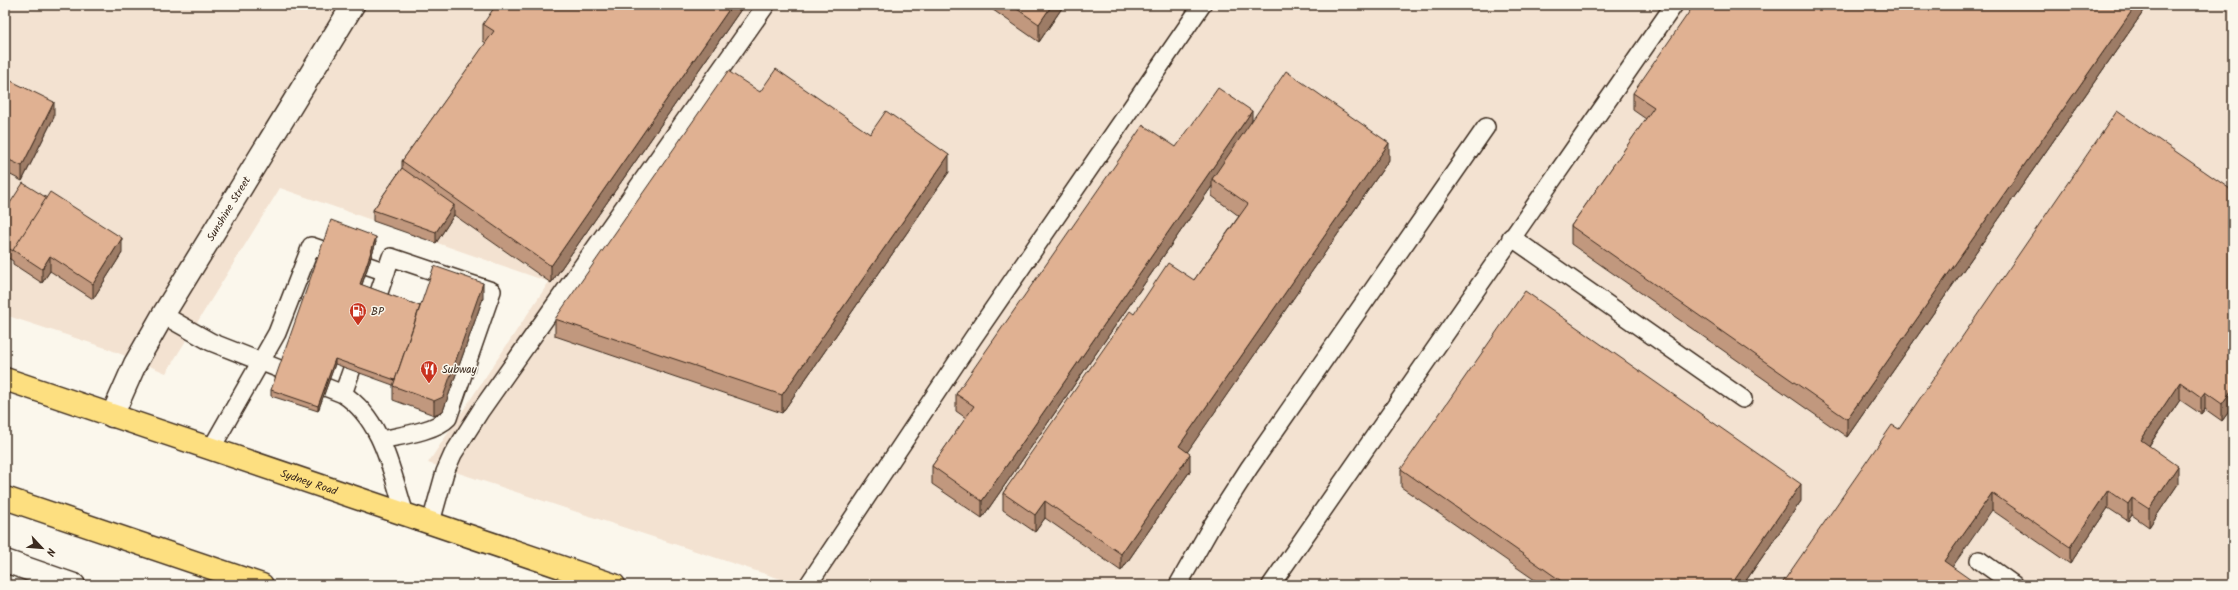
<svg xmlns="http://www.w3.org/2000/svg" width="2238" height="590" font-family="Kalam,sans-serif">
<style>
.built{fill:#f3e2d1}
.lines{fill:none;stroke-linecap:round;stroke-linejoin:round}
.service-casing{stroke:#3b2a1e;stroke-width:20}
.minor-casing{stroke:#3b2a1e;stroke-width:25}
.trunk-casing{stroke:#3b2a1e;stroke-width:25}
.service{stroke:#fbf7ec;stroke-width:17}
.minor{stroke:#fbf7ec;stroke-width:22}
.trunk{stroke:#fddf80;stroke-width:22}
.wall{fill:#c1987e;stroke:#3b2a1e}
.shaded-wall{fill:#9d7c66;stroke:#3b2a1e}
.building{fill:#e0b192;stroke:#3b2a1e}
.labels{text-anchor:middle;stroke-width:3;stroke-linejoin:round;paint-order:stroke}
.street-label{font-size:11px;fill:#3b2a1e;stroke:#fbf7ec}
.poi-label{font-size:11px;fill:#3b2a1e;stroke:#fbf7ec;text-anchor:start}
</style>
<rect width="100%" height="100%" fill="#fbf7ec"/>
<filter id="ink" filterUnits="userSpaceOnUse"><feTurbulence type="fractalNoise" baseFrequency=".025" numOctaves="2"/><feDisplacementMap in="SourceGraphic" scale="8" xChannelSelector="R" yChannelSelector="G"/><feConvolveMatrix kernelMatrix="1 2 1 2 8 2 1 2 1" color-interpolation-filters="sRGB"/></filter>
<g filter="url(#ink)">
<!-- built -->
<polygon class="built" points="5,5 2233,5 2233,585 799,585 428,463 549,282 280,188 166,373 106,348 5,315"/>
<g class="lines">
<!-- service casing -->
<g class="service-casing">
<g id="service">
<polyline points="1511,237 1743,399"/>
<path d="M372,313L391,257L492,291L448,418C436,431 399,436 381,440"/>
<path d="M163,315L211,342L343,394C383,420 391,471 405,514"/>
<polyline points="343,394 359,349"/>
<polyline points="211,449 277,333 311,246 386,272"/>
<polyline points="431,522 445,472 453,454 481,410 766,5"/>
<polyline points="1979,560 2014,585"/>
<polyline points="808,585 973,338 1202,5"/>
<polyline points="1178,585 1211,527 1249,468 1486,127"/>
<polyline points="1271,585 1674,5"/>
</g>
</g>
<!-- minor casing -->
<g class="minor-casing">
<g id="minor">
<path id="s1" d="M112,416L135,364L163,315L353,5"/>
<polyline points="5,561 74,585"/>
</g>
</g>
<!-- trunk casing -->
<g class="trunk-casing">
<g id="trunk">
<path id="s2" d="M5,379L614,585"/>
<polyline points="5,498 262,585"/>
</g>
</g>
<!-- service -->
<use href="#service" class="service"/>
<!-- minor -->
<use href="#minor" class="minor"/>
<!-- trunk -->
<use href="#trunk" class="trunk"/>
</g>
<!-- wall -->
<g class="wall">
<polygon points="744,5 551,283 454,215 436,243 373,221 373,210 402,168 402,161 486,43 483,41 483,24"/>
<polygon points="986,5 1064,5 1039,42"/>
<polygon points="2148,5 1847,437 1571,244 1571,226 1646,119 1633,110 1633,93"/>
<polygon points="5,78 54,117 22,181 5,172"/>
<polygon points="760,92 870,134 949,172 782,413 555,336 555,319"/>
<polygon points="1252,121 1389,160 1187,452 1190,471 1121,571 1045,518 1035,532 1003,510 1003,493 1134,314 1194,280 1239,216 1212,196 1212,186 982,518 932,484 932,466 966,418 956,411 956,394 1176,147"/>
<polygon points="2233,191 2233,406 2222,421 2205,409 2201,414 2180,400 2149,446 2178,484 2149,527 2132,515 2128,521 2108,508 2070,564 1992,510 1781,585 1899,429"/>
<polygon points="5,211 122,253 93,299 50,271 42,283 13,264 13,261 5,256"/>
<polygon points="376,242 362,285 420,306 483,298 443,411 434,415 393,400 393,385 335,364 318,411 271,396 271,390"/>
<polygon points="1401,469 1801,501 1743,585 1542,585 1401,487"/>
</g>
<!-- shaded-wall -->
<g class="shaded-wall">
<polygon points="732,5 744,5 551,283 551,266"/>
<polygon points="1052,5 1064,5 1039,42 1039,24"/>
<polygon points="2136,5 2148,5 1847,437 1847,419"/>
<polygon points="54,102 54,117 22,181 22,166"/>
<polygon points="1252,111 1252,128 1212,179 1212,186 982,518 982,501"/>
<polygon points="1389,143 1389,160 1179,464 1179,446"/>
<polygon points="949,155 949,172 782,413 782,395"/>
<polygon points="454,205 454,215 436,243 436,232"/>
<polygon points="376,237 376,242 360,290 360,284"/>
<polygon points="122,238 122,253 93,299 93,284"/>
<polygon points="50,256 50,271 42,283 42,269"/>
<polygon points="483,283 483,298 443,411 434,415 434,401"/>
<polygon points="335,359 335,364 318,411 318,406"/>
<polygon points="2180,382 2180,400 2141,457 2141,440"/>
<polygon points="2233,388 2233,406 2222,421 2222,404"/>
<polygon points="2205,392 2205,409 2201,414 2201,397"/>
<polygon points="1190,454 1190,471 1121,571 1121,554"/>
<polygon points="2178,466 2178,484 2149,527 2149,509"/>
<polygon points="1801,484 1801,501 1743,585 1731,585"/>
<polygon points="2108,490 2108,508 2070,564 2070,547"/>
<polygon points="1992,493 1992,510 1944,579 1944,561"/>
<polygon points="2132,498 2132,515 2128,521 2128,504"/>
<polygon points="1045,501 1045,518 1035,532 1035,515"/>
</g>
<!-- building -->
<g class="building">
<polygon points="496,5 732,5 551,266 402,161 494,31 483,24"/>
<polygon points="1011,5 1052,5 1039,24"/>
<polygon points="1694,5 2136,5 1847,419 1571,226 1654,107 1633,93"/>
<polygon points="776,69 870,134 886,111 949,155 782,395 555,319 728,71 760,92"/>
<polygon points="1286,71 1389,143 1179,446 1190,454 1121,554 1045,501 1035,515 1003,493 1130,311 1134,314 1168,263 1194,280 1248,204 1212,179"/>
<polygon points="5,78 54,102 22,166 5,158"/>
<polygon points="1218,88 1252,111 982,501 932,466 974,406 956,394 1143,125 1176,147"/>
<polygon points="2117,111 2233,191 2233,388 2222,404 2205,392 2201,397 2180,382 2141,440 2178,466 2149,509 2132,498 2128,504 2108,490 2070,547 1992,493 1944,561 1978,585 1781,585 1892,425 1899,429"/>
<polygon points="402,168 454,205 436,232 373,210"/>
<polygon points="23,183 47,198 13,251 5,246 5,211"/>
<polygon points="50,192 122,238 93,284 50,256 42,269 13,250"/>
<polygon points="331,220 376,237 360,284 420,306 395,380 335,359 318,406 271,390"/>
<polygon points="434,266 483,283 443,397 434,401 393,386"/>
<polygon points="1525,291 1801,484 1731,585 1567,585 1401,469"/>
</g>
</g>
<!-- icons -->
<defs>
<g id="fuel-pin" transform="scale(0.9)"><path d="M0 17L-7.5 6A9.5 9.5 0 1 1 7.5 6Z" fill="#c8321e" stroke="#fbf7ec"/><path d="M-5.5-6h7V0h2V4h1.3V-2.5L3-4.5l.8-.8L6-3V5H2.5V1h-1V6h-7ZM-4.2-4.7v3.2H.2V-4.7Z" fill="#fff"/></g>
<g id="restaurant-pin" transform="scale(0.9)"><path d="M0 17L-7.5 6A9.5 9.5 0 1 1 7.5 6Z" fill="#c8321e" stroke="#fbf7ec"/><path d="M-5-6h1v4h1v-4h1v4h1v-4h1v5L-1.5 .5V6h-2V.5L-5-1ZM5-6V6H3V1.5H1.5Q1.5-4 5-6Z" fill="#fff"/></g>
</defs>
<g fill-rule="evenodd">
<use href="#fuel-pin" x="358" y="311"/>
<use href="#restaurant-pin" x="429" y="369"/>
</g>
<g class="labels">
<!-- street labels -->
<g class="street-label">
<text dy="4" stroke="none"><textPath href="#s1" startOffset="238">Sunshine Street</textPath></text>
<text dy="4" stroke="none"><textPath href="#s2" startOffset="321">Sydney Road</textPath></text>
</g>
<!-- poi labels -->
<g class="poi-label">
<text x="371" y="315">BP</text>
<text x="442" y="373">Subway</text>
</g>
</g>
<!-- margin -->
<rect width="2238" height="590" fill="none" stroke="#fbf7ec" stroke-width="20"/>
<rect x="10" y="10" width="2218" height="570" fill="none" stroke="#3b2a1e" stroke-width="1.5" filter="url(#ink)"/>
<!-- north arrow -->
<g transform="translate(42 548) rotate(116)" stroke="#fbf7ec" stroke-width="3" paint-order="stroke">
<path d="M0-3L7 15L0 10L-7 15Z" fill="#3b2a1e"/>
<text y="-6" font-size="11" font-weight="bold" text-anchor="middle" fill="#3b2a1e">N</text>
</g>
</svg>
